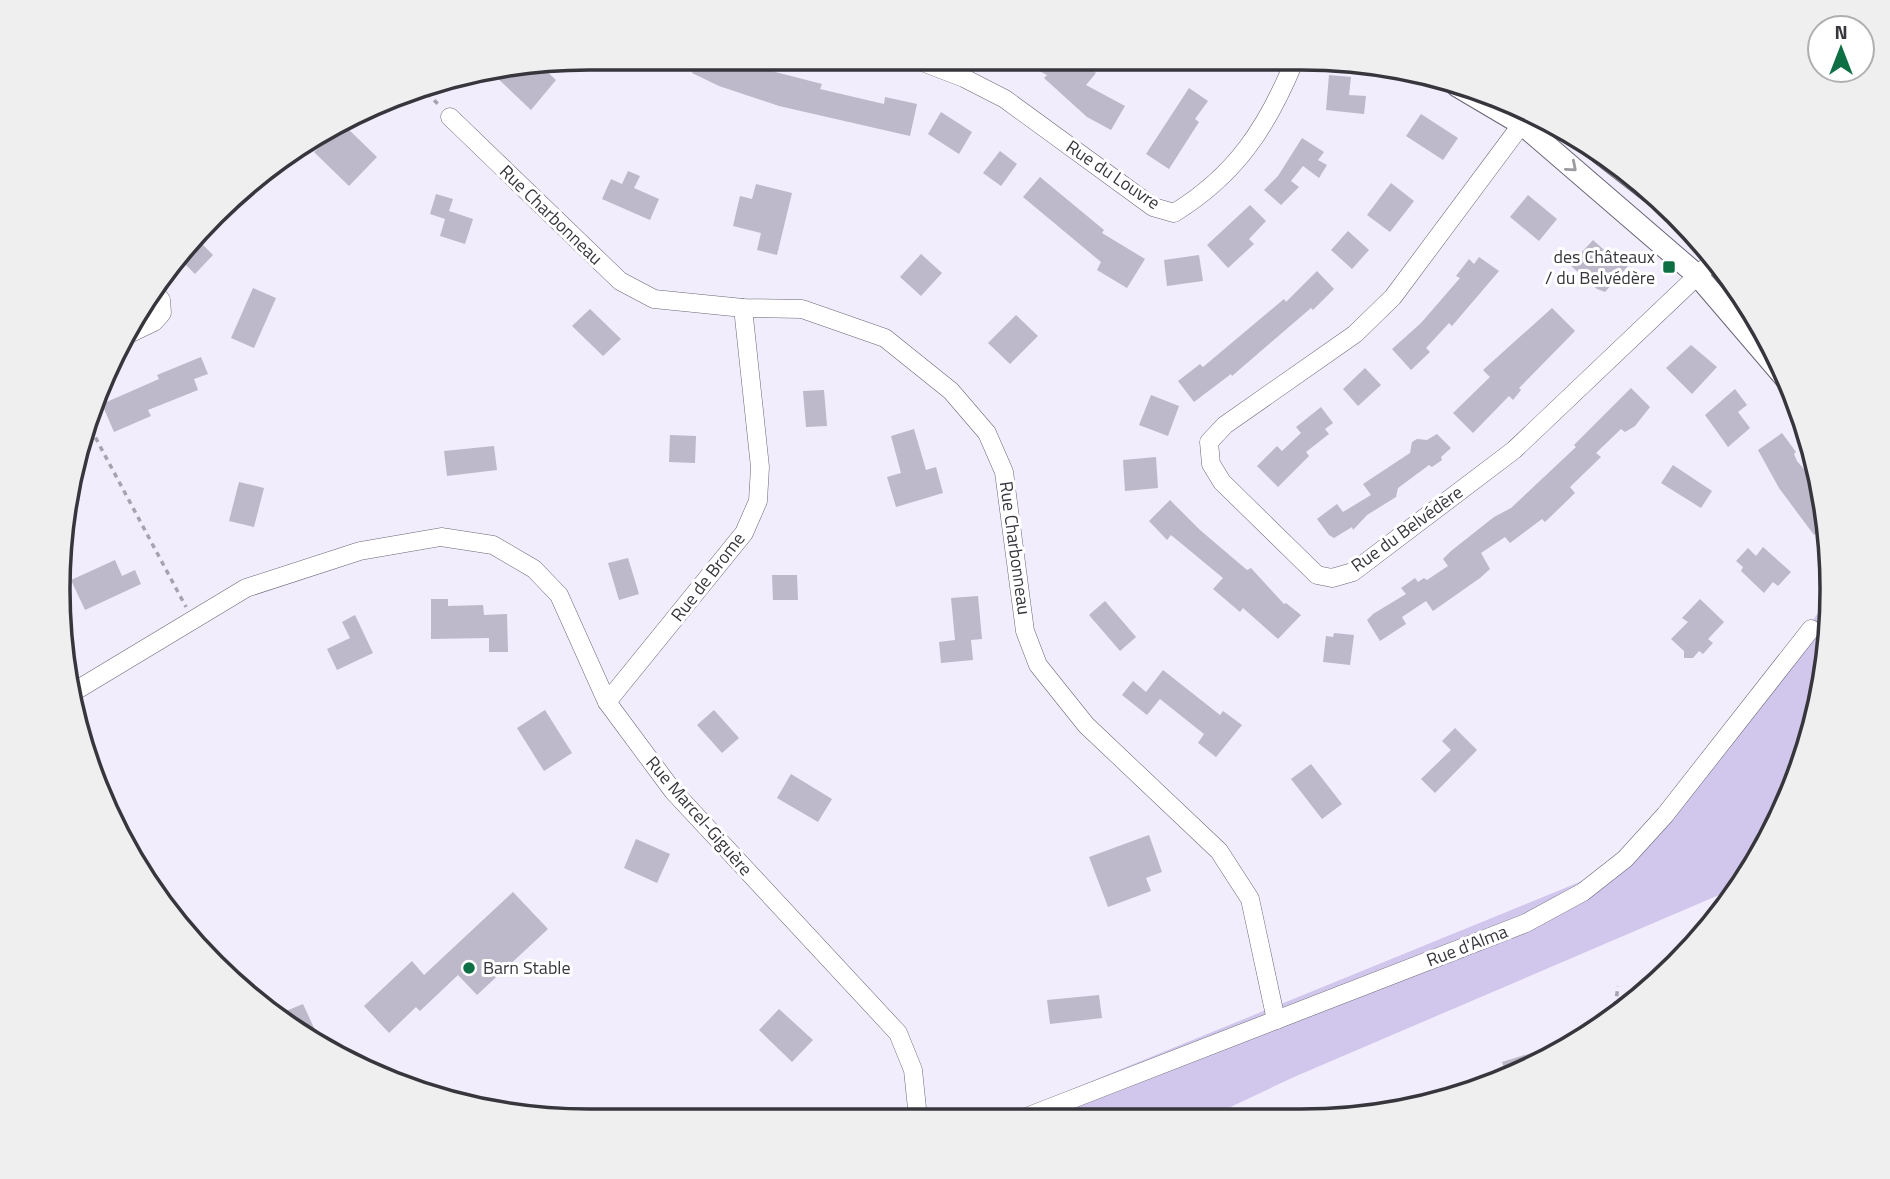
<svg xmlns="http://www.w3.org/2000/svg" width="1890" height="1179" font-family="'Titillium Web',sans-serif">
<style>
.green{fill:#d1c7ec}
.building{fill:#bdb8ca}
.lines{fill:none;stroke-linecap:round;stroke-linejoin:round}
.minor-casing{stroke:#6a6676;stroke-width:19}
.tertiary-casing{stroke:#6a6676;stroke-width:23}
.path{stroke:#a6a3af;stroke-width:3.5;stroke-dasharray:5 5;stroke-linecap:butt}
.minor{stroke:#fff;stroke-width:18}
.tertiary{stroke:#fff;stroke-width:21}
.oneway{stroke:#9c9a9e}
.poi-dot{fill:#0e6f45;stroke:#fff;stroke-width:2.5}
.labels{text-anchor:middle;stroke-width:6;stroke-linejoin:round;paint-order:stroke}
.street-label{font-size:18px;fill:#38363d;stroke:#fff}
.poi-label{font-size:18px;fill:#38363d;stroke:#fff;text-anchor:end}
.rim{fill:none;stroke:#38363d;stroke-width:3.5}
</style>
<rect width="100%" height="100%" fill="#f1edfc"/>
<!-- green -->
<path class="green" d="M1830,597C1833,667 1809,763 1777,825C1764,850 1747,874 1732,898L1726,892L1294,1077L1203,1120L999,1119L1614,868L1666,819Z"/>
<!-- building -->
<g class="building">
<polygon points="699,58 719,59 743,70 745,64 822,84 820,89 884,104 885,97 917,104 910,136 779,106 719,86 692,73"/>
<polygon points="1019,60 1080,61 1096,73 1086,85 1125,106 1111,130 1087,117 1044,78 1047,75"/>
<polygon points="541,66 556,80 531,110 493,74"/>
<polygon points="1329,75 1351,77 1349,95 1366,96 1364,114 1326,110"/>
<polygon points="1189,88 1208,101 1195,119 1199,122 1169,169 1146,154"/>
<polygon points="941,112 972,132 959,154 928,134"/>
<polygon points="1421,114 1458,138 1443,160 1406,136"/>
<polygon points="345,126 377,157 349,186 314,152"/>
<polygon points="1302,138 1324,152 1318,160 1327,165 1319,178 1303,166 1291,181 1299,187 1281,205 1264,190 1278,176"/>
<polygon points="1000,151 1017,164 1001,186 983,173"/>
<polygon points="628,171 640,176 634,188 659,199 650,220 602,199 611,179 622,184"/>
<polygon points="1040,177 1104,230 1102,233 1145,259 1127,288 1097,270 1101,262 1023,197"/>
<polygon points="1391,183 1414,201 1390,232 1367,215"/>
<polygon points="756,184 792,193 777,255 757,250 761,233 733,226 740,196 752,199"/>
<polygon points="436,194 453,199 449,211 473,219 465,244 440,236 445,219 430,214"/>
<polygon points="1528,195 1557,219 1539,241 1510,217"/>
<polygon points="1250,205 1266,221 1249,239 1254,244 1228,268 1207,245"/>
<polygon points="1348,231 1369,250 1352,269 1331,250"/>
<polygon points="198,240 213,255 195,274 180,259"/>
<polygon points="1593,240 1611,256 1614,254 1628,266 1605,292 1597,289 1570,265"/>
<polygon points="921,254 942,273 921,296 900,277"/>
<polygon points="1199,255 1203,281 1167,286 1164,260"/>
<polygon points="1479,257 1499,271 1452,326 1449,323 1426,348 1430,352 1411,370 1392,349 1421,323 1460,278 1456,276 1469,259 1474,264"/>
<polygon points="1317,271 1334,289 1313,310 1311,308 1232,376 1231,374 1194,402 1178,381 1200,364 1203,367 1284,299 1286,302"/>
<polygon points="253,288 276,298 254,348 231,338"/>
<polygon points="1552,308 1575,331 1519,388 1521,390 1513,400 1509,396 1473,433 1453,413 1490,377 1483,370"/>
<polygon points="590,309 621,339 603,356 572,326"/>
<polygon points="1016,315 1038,336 1010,364 988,343"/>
<polygon points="1691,345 1717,367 1692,394 1666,368"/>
<polygon points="201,357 208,374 194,379 198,390 148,410 151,416 114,432 102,404 159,379 157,375"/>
<polygon points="1365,368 1381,385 1358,406 1343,389"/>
<polygon points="1631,388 1650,407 1635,426 1625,432 1621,429 1596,453 1601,457 1570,487 1575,493 1545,522 1542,519 1510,543 1505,537 1481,553 1490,569 1480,578 1433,611 1426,601 1402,617 1406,624 1380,641 1367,620 1373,614 1406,594 1401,588 1415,578 1418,582 1424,578 1427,580 1448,566 1443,559 1451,551 1494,517 1511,508 1576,447 1574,445"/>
<polygon points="1735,389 1747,405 1738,412 1750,428 1728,447 1705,415"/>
<polygon points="824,390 827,426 806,427 803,391"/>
<polygon points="1151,395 1179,406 1168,436 1139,425"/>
<polygon points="1321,407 1333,423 1325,429 1329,434 1306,452 1309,456 1278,487 1257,466 1277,446 1282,451 1301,433 1296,427"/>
<polygon points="914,429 926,470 936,467 943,493 896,507 887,477 901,473 891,436"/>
<polygon points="1782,433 1796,452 1794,454 1797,461 1821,489 1828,523 1814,535 1779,488 1758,450"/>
<polygon points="1437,434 1451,448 1441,457 1442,460 1432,467 1429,465 1398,488 1396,497 1367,515 1353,530 1352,527 1334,538 1329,535 1317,519 1337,504 1343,512 1371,495 1363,484 1410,453 1412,442 1417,439 1427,440"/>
<polygon points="670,435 696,436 695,463 669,462"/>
<polygon points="494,446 497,470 447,476 444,451"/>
<polygon points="1156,457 1158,488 1125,491 1123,460"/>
<polygon points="1673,465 1712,491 1701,508 1661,483"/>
<polygon points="239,482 264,488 254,527 229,521"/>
<polygon points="1170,500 1200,530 1247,570 1251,568 1284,604 1286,603 1301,615 1278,639 1243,608 1240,612 1213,589 1223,578 1171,535 1167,540 1149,521"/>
<polygon points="1763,547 1791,572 1778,586 1773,582 1764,593 1741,571 1743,567 1736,561 1748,548 1756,556"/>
<polygon points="628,558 639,594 619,600 608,563"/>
<polygon points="115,560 122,576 135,570 141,584 85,610 71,580"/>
<polygon points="772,575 797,575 798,600 773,600"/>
<polygon points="978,596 982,639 971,640 973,660 941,663 939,642 955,640 951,598"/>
<polygon points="431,599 448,599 448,606 483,605 484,615 507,614 508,652 489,652 489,638 431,639"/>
<polygon points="1700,599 1724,622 1708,639 1713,643 1703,654 1699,651 1693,658 1684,658 1684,651 1671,639 1688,622 1682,618"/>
<polygon points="1105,601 1136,637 1120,651 1089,615"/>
<polygon points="355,615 373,653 337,670 327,649 350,638 342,622"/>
<polygon points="1334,633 1354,635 1350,665 1323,662 1326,636 1333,637"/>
<polygon points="1163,670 1220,715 1223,711 1242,725 1216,757 1198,743 1204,734 1160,699 1147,715 1122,695 1133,681 1146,692"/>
<polygon points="545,710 572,753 544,771 517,728"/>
<polygon points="714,710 739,738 722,753 697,725"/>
<polygon points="1455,728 1477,750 1435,793 1421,779 1451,750 1442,741"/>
<polygon points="1311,764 1342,804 1322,819 1291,779"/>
<polygon points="791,774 832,799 818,822 777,798"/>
<polygon points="1149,835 1162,872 1146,878 1151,891 1108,907 1089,857"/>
<polygon points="636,839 670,854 657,883 624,868"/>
<polygon points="513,892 548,929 477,995 458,975 420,1011 416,1007 389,1033 364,1006 412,961 424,975"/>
<polygon points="1099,995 1102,1018 1050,1024 1047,1000"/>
<polygon points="303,1004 321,1043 293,1027 286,1011"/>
<polygon points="779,1009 813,1040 792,1062 759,1030"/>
<polygon points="1541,1050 1544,1059 1506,1075 1502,1062"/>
</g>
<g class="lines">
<!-- minor casing -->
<g class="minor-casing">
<g id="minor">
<path d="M917,60L964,78L1005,99L1153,207L1174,213C1236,175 1267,127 1294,62"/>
<polyline points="1530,113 1393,297 1355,334 1225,425 1209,442 1211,464 1222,482 1317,575 1332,578 1353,572 1514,450 1715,259"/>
<polyline points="450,117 620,281 654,299 743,308 802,309 885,338 951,391 987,433 1004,472 1025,631 1038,665 1086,725 1219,851 1250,899 1276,1020"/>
<polyline points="127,335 154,322 162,313 161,300 152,289"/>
<polyline points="75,691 246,588 360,551 441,537 493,545 534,569 559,595 607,702 673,791 898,1033 913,1070 918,1118"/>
<polyline points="607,702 744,533 758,501 760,467 743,308"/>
<polyline points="1021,1119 1526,923 1583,892 1625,859 1665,815 1811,629"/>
</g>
</g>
<!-- tertiary casing -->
<g class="tertiary-casing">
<g id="tertiary">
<polyline points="1457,86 1523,125 1697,275 1786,379"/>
<polyline points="1601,154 1650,192"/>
</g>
</g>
<!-- path -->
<g class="path">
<polyline points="420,86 439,105"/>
<polyline points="86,420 186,607"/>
<polyline points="1614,1016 1618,986"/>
</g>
<!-- minor -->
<use href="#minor" class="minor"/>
<!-- tertiary -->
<use href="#tertiary" class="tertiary"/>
</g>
<!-- one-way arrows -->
<defs><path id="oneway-chevron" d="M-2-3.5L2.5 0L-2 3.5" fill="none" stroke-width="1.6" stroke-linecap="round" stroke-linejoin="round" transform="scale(1.75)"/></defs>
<use class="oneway" href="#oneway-chevron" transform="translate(1572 167) rotate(41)"/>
<!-- markers -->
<g class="poi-dot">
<rect x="1662" y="260" width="14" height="14" rx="3.5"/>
<circle cx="469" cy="968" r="7"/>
</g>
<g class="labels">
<!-- street labels -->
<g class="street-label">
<text transform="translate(1113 175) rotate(34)" y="6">Rue du Louvre</text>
<text transform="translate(551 215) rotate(44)" y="6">Rue Charbonneau</text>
<text transform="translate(1407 529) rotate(-36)" y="6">Rue du Belvédère</text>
<text transform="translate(1015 548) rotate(82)" y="6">Rue Charbonneau</text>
<text transform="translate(708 577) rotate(-52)" y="6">Rue de Brome</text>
<text transform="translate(699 816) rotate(49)" y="6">Rue Marcel-Giguère</text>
<text transform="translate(1467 946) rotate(-21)" y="6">Rue d'Alma</text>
</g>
<!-- poi labels -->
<g class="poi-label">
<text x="1655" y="263">des Châteaux<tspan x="1655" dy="21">/ du Belvédère</tspan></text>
<text x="483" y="974" text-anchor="start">Barn Stable</text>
</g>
</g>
<!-- crop -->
<path d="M0 0H1890V1179H0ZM589 70H1301A519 519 0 0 1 1820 589V590A519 519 0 0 1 1301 1109H589A519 519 0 0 1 70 590V589A519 519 0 0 1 589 70Z" fill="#efefef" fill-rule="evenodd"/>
<path class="rim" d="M589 70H1301A519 519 0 0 1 1820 589V590A519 519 0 0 1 1301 1109H589A519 519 0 0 1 70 590V589A519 519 0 0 1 589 70Z"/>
<!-- north arrow -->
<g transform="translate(1841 49)"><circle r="33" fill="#ffffff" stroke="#afafb1" stroke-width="2"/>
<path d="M0-5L12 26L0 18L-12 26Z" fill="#0e6f45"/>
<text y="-10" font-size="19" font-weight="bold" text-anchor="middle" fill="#38363d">N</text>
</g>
</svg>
